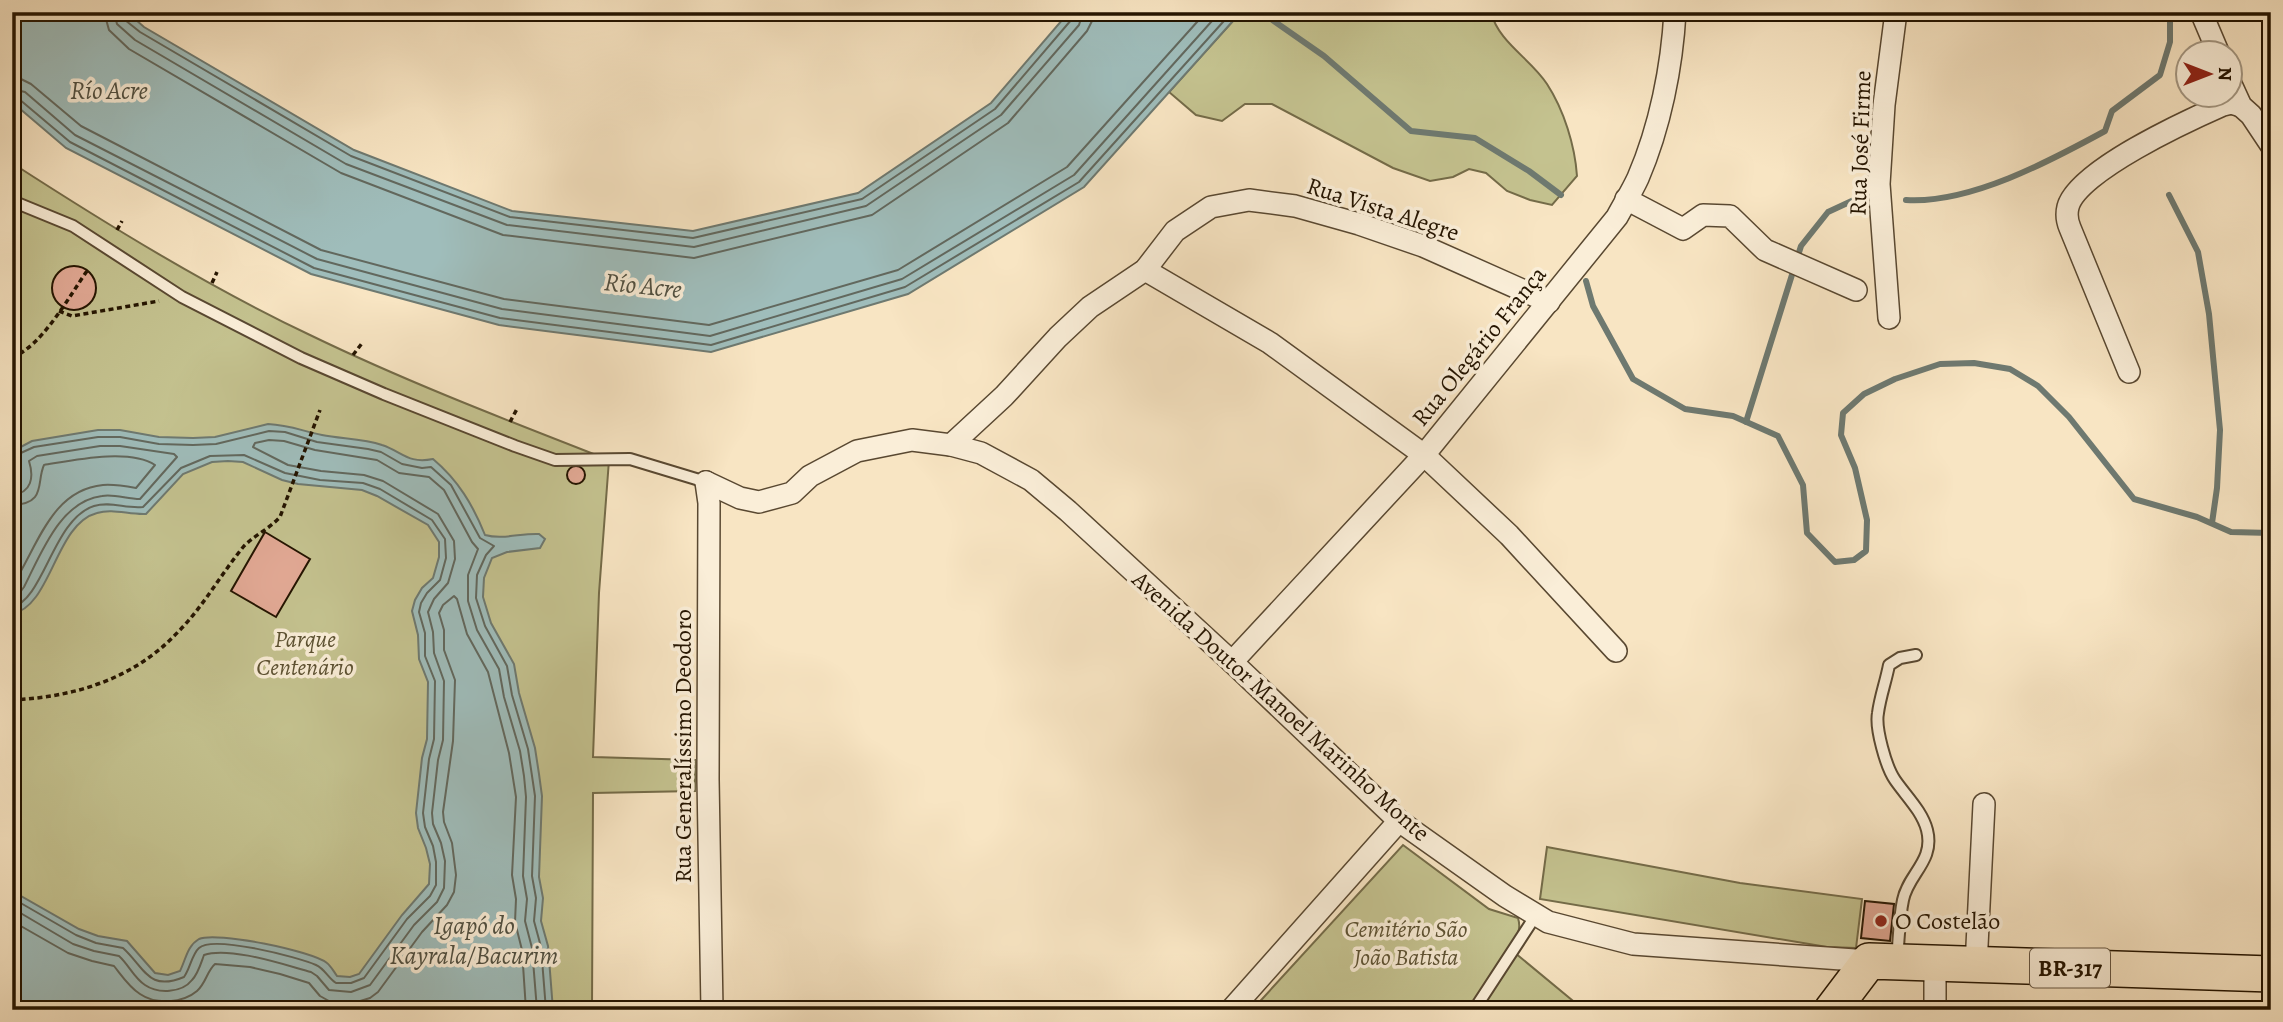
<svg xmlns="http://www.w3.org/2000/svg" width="2283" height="1022" font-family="Alegreya,serif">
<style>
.green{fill:#c4c28f;stroke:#746b48;stroke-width:2}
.water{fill:#9fbdbb;stroke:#6e7970;stroke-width:2}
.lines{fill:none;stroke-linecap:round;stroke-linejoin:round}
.shore{stroke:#62685e;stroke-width:2}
.stream{stroke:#6e7970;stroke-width:6}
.building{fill:#e2a995;stroke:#241400;stroke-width:2}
.service-casing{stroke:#594831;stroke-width:14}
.minor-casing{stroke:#594831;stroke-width:24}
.trunk-casing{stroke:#241400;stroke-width:38}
.path{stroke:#241400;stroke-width:3.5;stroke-dasharray:5 3.5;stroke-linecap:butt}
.service{stroke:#faeed8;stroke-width:10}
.minor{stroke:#faeed8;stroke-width:21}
.trunk{stroke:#f8e5c3;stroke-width:35}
.poi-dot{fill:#8f2418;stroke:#faeed8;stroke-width:2.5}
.labels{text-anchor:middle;stroke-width:7;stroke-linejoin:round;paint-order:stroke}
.shield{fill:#faeed8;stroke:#645541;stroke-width:2}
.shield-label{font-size:23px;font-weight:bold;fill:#241400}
.street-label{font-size:24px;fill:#241400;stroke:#faeed8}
.park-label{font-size:24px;font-style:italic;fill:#5c5132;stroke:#faeed8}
.poi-label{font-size:24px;fill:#241400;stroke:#faeed8;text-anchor:start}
.water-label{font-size:26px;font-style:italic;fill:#4f4f41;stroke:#faeed8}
</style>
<rect width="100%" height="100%" fill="#f8e5c3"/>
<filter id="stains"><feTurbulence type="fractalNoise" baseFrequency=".00286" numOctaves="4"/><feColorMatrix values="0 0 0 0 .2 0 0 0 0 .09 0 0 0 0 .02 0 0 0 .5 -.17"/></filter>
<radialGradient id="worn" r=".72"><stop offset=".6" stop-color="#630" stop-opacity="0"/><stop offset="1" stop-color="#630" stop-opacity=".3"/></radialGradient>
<!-- green -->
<g class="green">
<path d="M1241,12H1491C1498,42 1531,59 1547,84C1564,110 1575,146 1577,176L1552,205L1530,200L1507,191L1486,173L1469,169L1453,177L1430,181L1393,168L1272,104H1245L1222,121L1196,115L1169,92Z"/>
<path d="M12,163C108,225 207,286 310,335C407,382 509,421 609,460L599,593L593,757L695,760V791L593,793L592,1010H12Z"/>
<path d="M1403,845L1489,909L1518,918C1522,931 1516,938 1509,948L1584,1010H1252Z"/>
<polygon points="1547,847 1740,883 1862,899 1856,948 1827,947 1540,899"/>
</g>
<!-- water -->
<g class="water">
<polygon points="12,12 127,12 144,27 354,150 512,211 693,231 858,193 991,103 1069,12 1241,12 1084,187 908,294 711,352 499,325 311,274 66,148 12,102"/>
<path d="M268,424C290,425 302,431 322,435C341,439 363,438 382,445C403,452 408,464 433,459C458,480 473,505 485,535C503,540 521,533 539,534L545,539L540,548L507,552L492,558L484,578L483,597L491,623L514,664L519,693L535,748L539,774L542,796L539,877L543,898L541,921L548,946L553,1010H33L27,1005L12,1003V891L79,929L98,936L127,941L155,973L168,975L180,971C186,959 187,946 199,939C216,931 312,951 327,963C331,966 334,972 337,976L350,977L359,974L402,915L429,884L430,864L426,848L418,828L416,813L422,758L427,739L428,682L419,659L418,635L412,611L415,600L422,588L433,578L439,557V542L428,525L377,496L362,490L298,484L282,480L243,462L228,461L212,462L183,474L146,514C129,515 113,508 97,513C55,524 52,606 12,614V491C16,476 13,464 15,450L32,441L98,430H120L159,437L193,438L215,437Z"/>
</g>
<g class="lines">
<!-- shore -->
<g class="shore">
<polyline points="104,12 109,30 129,49 341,173 503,235 694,258 872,215 1008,123 1087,31 1092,21 1093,12"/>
<polyline points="114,12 117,24 135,40 346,164 507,225 694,247 866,206 1001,115 1079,25 1083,12"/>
<polyline points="123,12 125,20 140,32 351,156 510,217 693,238 862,199 995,109 1072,19 1074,12"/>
<polyline points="12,78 21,79 31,84 81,126 321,250 504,299 709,325 898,270 1067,167 1206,12"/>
<polyline points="12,89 25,92 75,135 317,259 502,309 710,336 902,279 1074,175 1220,12"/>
<polyline points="12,98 19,99 70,142 314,268 500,318 711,345 905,287 1079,182 1232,12"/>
<polyline points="12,457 34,447 98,437 120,437 159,444 193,445 216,444 269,431 285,432 317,442 368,449 381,452 402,464 422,468 431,467 451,485 480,538 494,546 486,555 477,575 476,598 485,626 507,666 512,695 528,749 535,796 532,876 536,898 534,921 541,947 546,1010"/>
<path d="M12,495C32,493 34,477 29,461L37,456L100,446H120L174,454L177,457L140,499C127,499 115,494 102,496C60,501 41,554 24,587L18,595L12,598"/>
<path d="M12,505C47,504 36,482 44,465C74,460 129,448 155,465L136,488C125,486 114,484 103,485C50,490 37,549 12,586"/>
<path d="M12,607C44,600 53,519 94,506C111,501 126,509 143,507L181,468L210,456L244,455L285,473L320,480L363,483L380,489L432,520L445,539L446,558L440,580L427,593L421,603L419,612L425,633V656L435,681L434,739L429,759L423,813L425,827L433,846L436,862V885L430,896L407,919L364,978L351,983H336C328,978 325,969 316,965C298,957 213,935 199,948C192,954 190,969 184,977C148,992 145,968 123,948L96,943L76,935L12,898"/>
<path d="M12,908L73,944L94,951L119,956C129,965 134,978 145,985C158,994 182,993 192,980C198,974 201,963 204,955C229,946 285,965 311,972L317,976L329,990L351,992L370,985L414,925L437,902L444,888L445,861L441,843L433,824L432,813L438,760L443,740L444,681L434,653L433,632L428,612L434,599L448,583L455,559L454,541L438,514L383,481L364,475L321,471L288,465L253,447L255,443L269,440L284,441L315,450L377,460L399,473L429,477L444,490L472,542L478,549L468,575V601L477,630L499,669L504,697L520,751L524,776L526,797L523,876L527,899L525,921L532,948L537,1010"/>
<path d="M12,921L68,953L92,961L114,966C122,976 129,987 140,994C156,1005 183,1003 197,991C206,983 207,971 215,964L250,967L280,974L309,983L320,996L329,1001L357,1002L370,998L378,992L422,932L447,905L454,892L456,875L452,843L444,822L443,812L453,741L455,680L444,650V630L439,613L443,605L454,596L457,599L467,634L488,672L509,753L516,797L512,875L516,899L515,922L522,950L526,1010"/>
</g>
<!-- stream -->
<g class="stream">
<polyline points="1261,12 1324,56 1411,131 1475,138 1529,171 1561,195"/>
<polyline points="2169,195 2198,252 2209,314 2220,430 2217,488 2212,523"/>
<path d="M1906,200C1970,204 2050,161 2105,131L2112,111L2160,75L2170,42V12"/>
<polyline points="1586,281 1593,306 1633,379 1685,409 1733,416 1778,436 1803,485 1807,533 1835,562 1854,560 1866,551 1867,520 1855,468 1841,435 1843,413 1864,394 1895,379 1940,364 1974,363 2010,369 2038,386 2069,417 2134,499 2197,517 2231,532 2271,533"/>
<polyline points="1746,422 1801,246 1828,212 1856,199 1872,199"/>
</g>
</g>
<!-- building -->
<g class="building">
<circle cx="74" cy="288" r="22"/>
<circle cx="576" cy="475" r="9"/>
<polygon points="265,532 310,559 276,617 231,591"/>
<polygon points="1865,901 1894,904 1890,941 1861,938"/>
</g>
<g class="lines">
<!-- service casing -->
<g class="service-casing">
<g id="service">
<polyline points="12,201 73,226 182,297 301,358 384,394 515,446 555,460 630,459 706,482"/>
<path d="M1897,959C1899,939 1899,919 1903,900C1908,874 1935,861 1927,830C1922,811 1906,796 1895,780C1886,767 1875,728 1878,713C1880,697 1886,681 1889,665L1900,658L1916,655"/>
<polyline points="1474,1010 1536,915"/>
</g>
</g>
<!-- minor casing -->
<g class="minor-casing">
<g id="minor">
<polyline points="2201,12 2218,52"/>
<polyline points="2230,82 2241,106 2251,115 2271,145"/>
<polyline points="1626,199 1683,229 1703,215 1730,216 1765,250 1856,290"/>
<polyline points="1145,270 1270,343 1424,455 1509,535 1616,651"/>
<polyline points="1889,318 1879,184 1884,105 1896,12"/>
<path d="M2129,372L2070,228C2067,221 2066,215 2068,207C2077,171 2189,120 2223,105L2231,103L2241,106"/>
<polyline points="951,445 1004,396 1058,337 1090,307 1145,270 1175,231 1211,207 1249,200 1295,206 1359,224 1423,246 1549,302"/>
<polyline points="706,482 740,498 759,502 792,493 810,476 857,451 912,440 951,445 981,453 1031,480 1068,511 1232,662 1399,821 1505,896 1548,922 1633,944 1869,961"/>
<polyline points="706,482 709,503 708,779 712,1010"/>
<path d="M1232,662L1424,455L1617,217C1624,204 1632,191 1638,178C1660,127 1672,67 1675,12"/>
<polyline points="1976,966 1984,804"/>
<polyline points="1231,1010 1399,821"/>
<polyline points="1935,1010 1935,963"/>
</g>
</g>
<!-- trunk casing -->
<g class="trunk-casing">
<polyline id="trunk" points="1832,1010 1869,961 2271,974"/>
</g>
<!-- path -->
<g class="path">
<polyline points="117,230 122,221"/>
<polyline points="212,283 217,272"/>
<polyline points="59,311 72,316 159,301"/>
<polyline points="353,355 363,342"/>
<path d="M12,357C41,348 70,295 87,271"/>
<polyline points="510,422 518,407"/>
<path d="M12,700C75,697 134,679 178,632C203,607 221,574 244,546C255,535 269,529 280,517L320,410"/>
</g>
<!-- service -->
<use href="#service" class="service"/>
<!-- minor -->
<use href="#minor" class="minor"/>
<!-- trunk -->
<use href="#trunk" class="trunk"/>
</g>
<!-- markers -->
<circle class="poi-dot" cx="1881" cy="921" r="7"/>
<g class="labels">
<!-- shield labels -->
<rect class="shield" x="2030" y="948.5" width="80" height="39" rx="5"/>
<g class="shield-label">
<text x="2070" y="976">BR-317</text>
</g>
<!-- street labels -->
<g class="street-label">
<text transform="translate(1860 143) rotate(-88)" y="8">Rua José Firme</text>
<text transform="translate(1383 209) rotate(18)" y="8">Rua Vista Alegre</text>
<text transform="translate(1479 346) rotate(-51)" y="8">Rua Olegário França</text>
<text transform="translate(1281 706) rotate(42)" y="8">Avenida Doutor Manoel Marinho Monte</text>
<text transform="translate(683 746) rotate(-90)" y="8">Rua Generalíssimo Deodoro</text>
</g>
<!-- park labels -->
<g class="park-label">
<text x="305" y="647">Parque<tspan x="305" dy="28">Centenário</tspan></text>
<text x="1406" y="937">Cemitério São<tspan x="1406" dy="28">João Batista</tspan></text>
</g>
<!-- poi labels -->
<g class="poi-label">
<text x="1895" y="929">O Costelão</text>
</g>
<!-- water labels -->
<g class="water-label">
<text x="109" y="99">Río Acre</text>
<text transform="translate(643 285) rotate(6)" y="9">Río Acre</text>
<text x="474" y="934">Igapó do<tspan x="474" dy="30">Kayrala/Bacurim</tspan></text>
</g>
</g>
<!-- margin -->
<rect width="2283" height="1022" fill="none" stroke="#f8e5c3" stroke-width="42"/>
<rect x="14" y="14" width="2255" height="994" fill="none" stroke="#241400" stroke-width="3.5"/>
<rect x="21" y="21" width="2241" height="980" fill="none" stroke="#241400" stroke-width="2"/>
<!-- north arrow -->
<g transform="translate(2209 74) rotate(90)"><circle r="33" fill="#faeed8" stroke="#a49782" stroke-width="2"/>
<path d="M0-5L12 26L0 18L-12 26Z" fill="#8f2418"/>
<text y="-10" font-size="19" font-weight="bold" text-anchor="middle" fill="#241400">N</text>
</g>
<rect width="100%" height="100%" filter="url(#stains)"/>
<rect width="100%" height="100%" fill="url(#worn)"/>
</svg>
